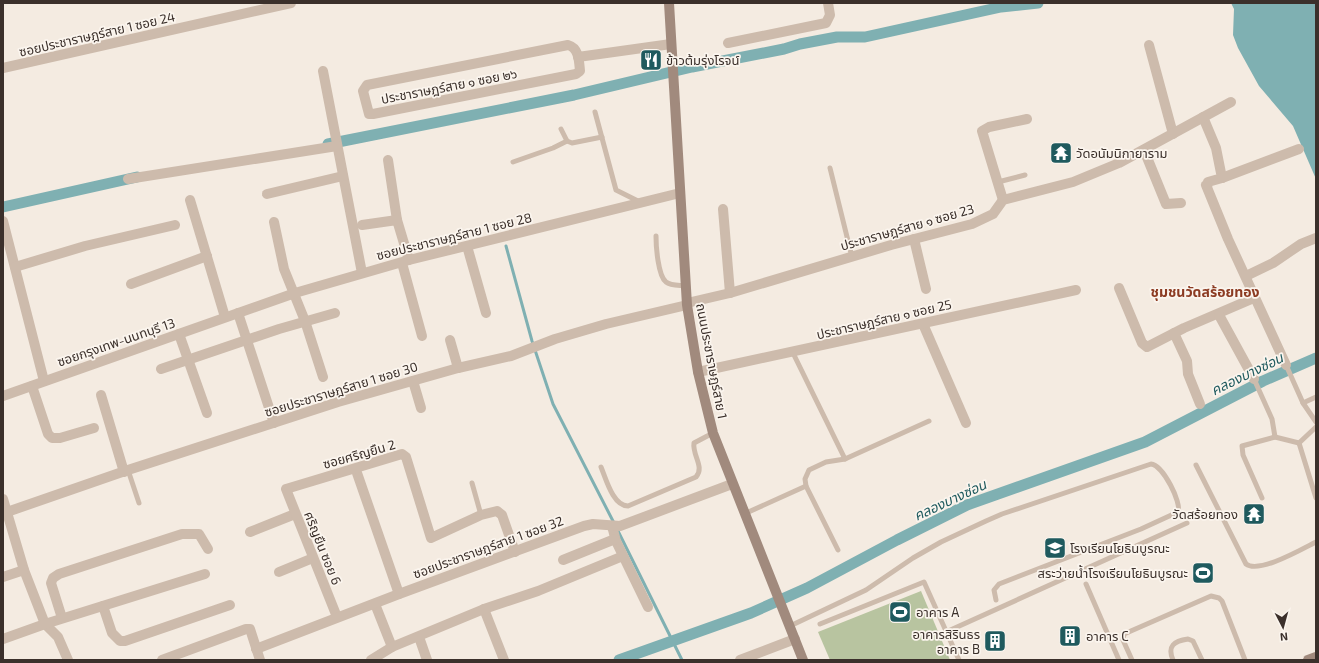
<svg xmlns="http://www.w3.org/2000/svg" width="1319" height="663" font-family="'Exo 2','Noto Sans Thai',sans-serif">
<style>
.green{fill:#b8c4a0}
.water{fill:#7fb0b2}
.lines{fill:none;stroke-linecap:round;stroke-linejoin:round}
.stream{stroke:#7fb0b2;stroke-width:3}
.canal{stroke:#7fb0b2;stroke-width:11}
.service{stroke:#cdbbac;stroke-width:5}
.minor{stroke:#cdbbac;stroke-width:10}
.tertiary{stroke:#cdbbac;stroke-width:10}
.secondary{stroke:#a18a7d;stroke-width:10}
.labels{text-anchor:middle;stroke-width:3.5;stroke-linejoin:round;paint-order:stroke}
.street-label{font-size:13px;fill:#3b302b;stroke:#fbf5ee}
.poi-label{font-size:13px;fill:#3b302b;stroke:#fbf5ee;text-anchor:start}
.neighbourhood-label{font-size:14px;font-weight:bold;fill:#8c3b22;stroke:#fbf5ee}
.water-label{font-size:14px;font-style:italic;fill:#1f5a5e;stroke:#fbf5ee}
</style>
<rect width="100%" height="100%" fill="#f4ebe1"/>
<!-- green -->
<polygon class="green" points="921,591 950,660 830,660 818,632"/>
<!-- water -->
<polygon class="water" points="1231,3 1316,3 1316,179 1293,126 1259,86 1238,48 1233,35 1234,9"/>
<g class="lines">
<!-- stream -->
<g class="stream">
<polyline points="506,246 532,341 553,404 614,523"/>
<polyline points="617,529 682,660"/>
</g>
<!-- canal -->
<g class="canal">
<polyline points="328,144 574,95 692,67 784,49 800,44 837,37 865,37 1001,7 1038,3"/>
<polyline points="3,207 137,177"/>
<polyline points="619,660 751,613 807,588 897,540 967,505 1145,442 1263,381 1316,358"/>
</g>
<!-- service -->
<g class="service">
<polyline points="595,112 616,190 640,202"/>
<polyline points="561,129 567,141 572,143 602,137"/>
<polyline points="513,162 553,148 567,141"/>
<polyline points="830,168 852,257"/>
<polyline points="998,182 1025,175"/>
<path d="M656,236C656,246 658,276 666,282C671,286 680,285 686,286"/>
<polyline points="793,353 845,459"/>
<polyline points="1286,365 1303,403 1316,422"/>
<polyline points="1254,379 1272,419 1275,437"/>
<polyline points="1303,403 1316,397"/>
<polyline points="1316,427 1299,443 1316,498"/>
<path d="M1196,465L1246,564C1259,574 1302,549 1316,542"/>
<path d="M601,467C606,479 613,506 628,506L696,477C705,467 692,455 694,443L713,433"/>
<polyline points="128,470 139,503"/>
<polyline points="472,483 481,515"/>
<polyline points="806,486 805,479 809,470 826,462 845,459 929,421"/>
<polyline points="1262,498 1243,455 1242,446 1275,437 1299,443"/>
<polyline points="744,514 806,486 838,550"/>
<polyline points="1086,584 1119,660"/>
<polyline points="820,624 924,582 959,660"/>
<path d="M790,626L866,590L913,558L941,542L986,521L1002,514L1151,464C1163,465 1182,503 1178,512L1141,529L999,584L994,590L996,600"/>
<polyline points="946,632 1187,523"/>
<polyline points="1132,660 1123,640 1124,634 1211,596 1219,598 1222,601 1245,660"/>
<path d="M1173,660C1167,646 1174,641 1188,639L1193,641L1202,660"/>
</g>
<!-- minor -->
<g class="minor">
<polyline points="728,43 826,23 830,15 828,3"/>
<path d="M568,45C579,48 579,61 580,71L576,74L373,114H369L363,91L367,85Z"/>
<polyline points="1149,45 1173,134"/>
<polyline points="578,57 671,44"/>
<polyline points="323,71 362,273"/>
<polyline points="1203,117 1216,148 1222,178 1208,182 1208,184 1206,185 1228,239 1286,365"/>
<polyline points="1144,150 1166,204 1181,203"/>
<polyline points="388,160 397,220"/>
<polyline points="1222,178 1299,149"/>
<polyline points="128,179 337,146"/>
<polyline points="267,194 343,176"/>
<polyline points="190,200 225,317"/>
<polyline points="1003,200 982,131 989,127 1027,119"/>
<polyline points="723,209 730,293"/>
<polyline points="3,221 44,381"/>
<polyline points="274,222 284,269 305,321 323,377"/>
<polyline points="362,225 397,220 409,260"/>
<polyline points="914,239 926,289"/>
<polyline points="467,246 486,313"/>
<polyline points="402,263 422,336"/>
<polyline points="15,267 85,246 175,225"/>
<polyline points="1246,276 1273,263 1301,244 1316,238"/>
<polyline points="131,284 207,256"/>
<polyline points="1119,288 1142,343 1147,347 1184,328 1254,298"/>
<polyline points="687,303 730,293 891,245 972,224 993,214 1003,200 1073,182 1119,163 1231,102"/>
<polyline points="238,313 274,423"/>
<polyline points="1219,315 1254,379"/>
<polyline points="923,324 966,423"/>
<polyline points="1174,333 1187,361 1188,374 1200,404"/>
<polyline points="179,334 207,413"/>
<polyline points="450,340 458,368"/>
<polyline points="161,369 279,329 335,313"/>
<polyline points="698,372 1076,290"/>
<polyline points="413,381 421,408"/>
<polyline points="32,386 48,434 52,438 60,438 94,428"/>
<polyline points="101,395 124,472"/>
<polyline points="357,473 399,594"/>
<polyline points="3,499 24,570 45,624 58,637 68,660"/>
<polyline points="7,512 128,470 338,402 458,368 511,356 555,339 606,324 687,305"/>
<polyline points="612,526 616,541 648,607"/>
<polyline points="250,532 295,514"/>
<polyline points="563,560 615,539"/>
<polyline points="279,572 313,558"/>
<polyline points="3,577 24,570"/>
<polyline points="375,604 392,647"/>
<polyline points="103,606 112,633 120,641 125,641 230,605"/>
<polyline points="484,609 504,660"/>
<polyline points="337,617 286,489 402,454 406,457 431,538 481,515 497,511 502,515 515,552"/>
<polyline points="62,618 51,583 53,578 59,574 182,534 199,534 208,549"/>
<polyline points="419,637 427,660"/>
<polyline points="3,639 45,624 205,574"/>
<polyline points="256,649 399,594 584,526 593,524 620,526 732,484"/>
<polyline points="162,660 246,629 250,629 260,660"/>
<polyline points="371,660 392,647 484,609 538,591 623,556"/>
<polyline points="740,660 795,639"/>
</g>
<!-- tertiary -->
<g class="tertiary">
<polyline points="3,68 291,3"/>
<polyline points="3,396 295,293 409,260 680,193"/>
</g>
<!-- secondary -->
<g class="secondary">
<polyline points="669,3 687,305 698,372 713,433 803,660"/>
<polyline points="1308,660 1316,657"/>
</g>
</g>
<!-- icons -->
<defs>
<g id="restaurant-square" transform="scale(1.15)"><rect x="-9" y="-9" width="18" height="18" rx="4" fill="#1f5a5e" stroke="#fbf5ee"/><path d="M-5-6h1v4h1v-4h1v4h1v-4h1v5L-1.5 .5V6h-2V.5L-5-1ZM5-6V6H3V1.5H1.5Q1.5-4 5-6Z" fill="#fff"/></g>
<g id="temple-square" transform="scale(1.15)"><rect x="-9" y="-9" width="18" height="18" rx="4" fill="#1f5a5e" stroke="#fbf5ee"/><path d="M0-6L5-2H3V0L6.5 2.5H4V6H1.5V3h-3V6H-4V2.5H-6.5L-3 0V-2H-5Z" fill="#fff"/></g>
<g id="school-square" transform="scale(1.15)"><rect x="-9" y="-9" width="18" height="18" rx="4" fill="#1f5a5e" stroke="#fbf5ee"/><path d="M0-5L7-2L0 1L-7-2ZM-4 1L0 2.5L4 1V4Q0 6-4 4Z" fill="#fff"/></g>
<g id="stadium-square" transform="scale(1.15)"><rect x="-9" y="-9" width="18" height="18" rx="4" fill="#1f5a5e" stroke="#fbf5ee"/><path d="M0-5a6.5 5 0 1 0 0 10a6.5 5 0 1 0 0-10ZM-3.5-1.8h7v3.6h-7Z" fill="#fff"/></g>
<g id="building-square" transform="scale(1.15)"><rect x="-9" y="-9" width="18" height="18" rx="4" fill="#1f5a5e" stroke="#fbf5ee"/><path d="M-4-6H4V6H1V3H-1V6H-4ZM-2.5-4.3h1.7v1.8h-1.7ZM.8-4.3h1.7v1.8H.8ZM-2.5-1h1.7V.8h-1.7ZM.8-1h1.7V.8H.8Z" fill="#fff"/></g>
</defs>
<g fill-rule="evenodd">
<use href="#restaurant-square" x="651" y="60"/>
<use href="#temple-square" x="1061" y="153"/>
<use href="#temple-square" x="1254" y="514"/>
<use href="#school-square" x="1055" y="548"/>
<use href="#stadium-square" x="1203" y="573"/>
<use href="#stadium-square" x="900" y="612"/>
<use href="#building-square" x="1070" y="636"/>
<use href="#building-square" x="995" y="641"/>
</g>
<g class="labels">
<!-- street labels -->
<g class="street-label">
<text transform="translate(97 34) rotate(-13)" y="5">ซอยประชาราษฎร์สาย 1 ซอย 24</text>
<text transform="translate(449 86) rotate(-11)" y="5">ประชาราษฎร์สาย ๑ ซอย ๒๖</text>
<text transform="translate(907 227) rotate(-16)" y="5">ประชาราษฎร์สาย ๑ ซอย 23</text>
<text transform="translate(454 236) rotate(-14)" y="5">ซอยประชาราษฎร์สาย 1 ซอย 28</text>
<text transform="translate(884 319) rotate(-13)" y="5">ประชาราษฎร์สาย ๑ ซอย 25</text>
<text transform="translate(116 342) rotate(-19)" y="5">ซอยกรุงเทพ-นนทบุรี 13</text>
<text transform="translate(712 361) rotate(79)" y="5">ถนนประชาราษฎร์สาย 1</text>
<text transform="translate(341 389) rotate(-17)" y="5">ซอยประชาราษฎร์สาย 1 ซอย 30</text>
<text transform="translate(359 454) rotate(-16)" y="5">ซอยศริญยืน 2</text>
<text transform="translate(488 547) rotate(-20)" y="5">ซอยประชาราษฎร์สาย 1 ซอย 32</text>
<text transform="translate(323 548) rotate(68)" y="5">ศริญยืน ซอย 6</text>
</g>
<!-- poi labels -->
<g class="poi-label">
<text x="666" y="65">ข้าวต้มรุ่งโรจน์</text>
<text x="1076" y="158">วัดอนัมนิกายาราม</text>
<text x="1238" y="519" text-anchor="end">วัดสร้อยทอง</text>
<text x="1070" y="553">โรงเรียนโยธินบูรณะ</text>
<text x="1188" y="578" text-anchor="end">สระว่ายนํ้าโรงเรียนโยธินบูรณะ</text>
<text x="916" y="617">อาคาร A</text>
<text x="980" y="639" text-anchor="end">อาคารสิรินธร<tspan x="980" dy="15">อาคาร B</tspan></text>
<text x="1086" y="641">อาคาร C</text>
</g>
<!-- neighbourhood labels -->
<g class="neighbourhood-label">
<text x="1205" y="297">ชุมชนวัดสร้อยทอง</text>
</g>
<!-- water labels -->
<g class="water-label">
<text transform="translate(1247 374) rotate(-26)" y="5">คลองบางซ่อน</text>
<text transform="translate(950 500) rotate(-25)" y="5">คลองบางซ่อน</text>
</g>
</g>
<!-- border -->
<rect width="1319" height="663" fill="none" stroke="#3b302b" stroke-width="8"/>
<!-- north arrow -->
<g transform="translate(1283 627) rotate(174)" stroke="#fbf5ee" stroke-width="3" paint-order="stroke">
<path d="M0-3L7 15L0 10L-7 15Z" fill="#3b302b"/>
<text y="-6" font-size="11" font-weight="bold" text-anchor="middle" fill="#3b302b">N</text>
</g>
</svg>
